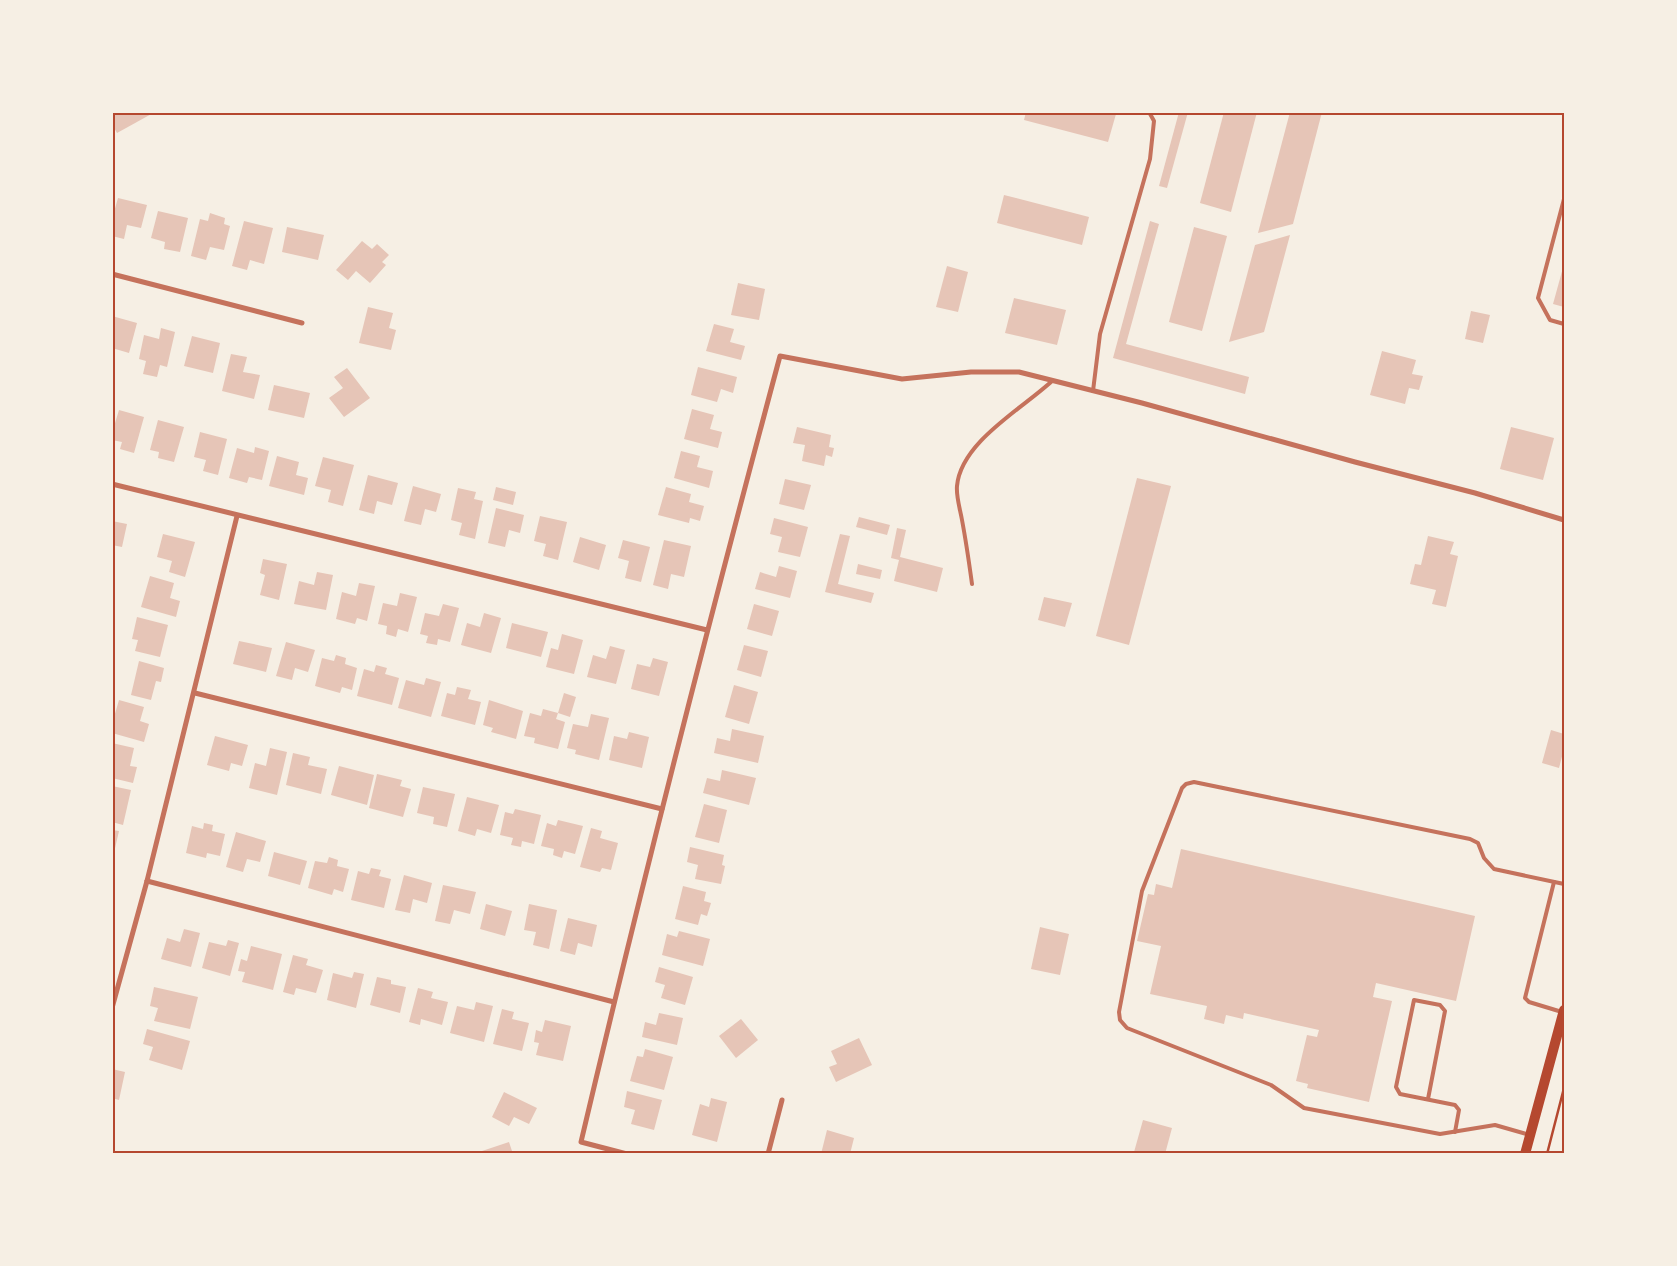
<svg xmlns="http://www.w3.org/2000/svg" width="1677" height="1266" font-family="'Asap Condensed',sans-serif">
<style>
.building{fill:#e6c5b7}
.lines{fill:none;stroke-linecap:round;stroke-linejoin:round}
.path{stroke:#b5482f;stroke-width:2.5}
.service{stroke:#c5725c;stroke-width:4}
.minor{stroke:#c5725c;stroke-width:5}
.secondary{stroke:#b5482f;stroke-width:10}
.neatline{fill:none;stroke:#b5482f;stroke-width:2}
</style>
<rect width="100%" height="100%" fill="#f6efe4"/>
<!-- building -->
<g class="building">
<polygon points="112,112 155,112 117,133 112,124"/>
<polygon points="1026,112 1110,112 1116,114 1108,142 1024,120"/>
<polygon points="1179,112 1188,112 1167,188 1159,186"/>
<polygon points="1224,112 1257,112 1231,212 1200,203"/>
<polygon points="1290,112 1322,112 1293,224 1258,233"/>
<polygon points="1004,195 1089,217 1082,245 997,223"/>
<polygon points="118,198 147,205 141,228 127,225 124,239 112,236 112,219"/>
<polygon points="158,211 188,218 180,252 164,249 165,242 151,238"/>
<polygon points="210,213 225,218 224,224 230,226 224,250 210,247 206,260 191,256 200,219 208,221"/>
<polygon points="244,221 273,228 264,264 250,260 247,270 232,266"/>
<polygon points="1150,221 1159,224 1126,344 1249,377 1245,394 1113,358"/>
<polygon points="287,227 324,235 318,260 282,252"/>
<polygon points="1194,227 1227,236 1202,331 1169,322"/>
<polygon points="1290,235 1264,332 1229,342 1255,245"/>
<polygon points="362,241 372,249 377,244 389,255 382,262 386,265 370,283 356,271 348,280 336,270"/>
<polygon points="1564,264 1564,307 1553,304"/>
<polygon points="947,266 968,272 958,312 936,307"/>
<polygon points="738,283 765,289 759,320 731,315"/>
<polygon points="1014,298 1066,310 1057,345 1005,333"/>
<polygon points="368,307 393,313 389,328 396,330 391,350 359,343"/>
<polygon points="1471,311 1490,315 1483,343 1465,339"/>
<polygon points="112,316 137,323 129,353 112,348"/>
<polygon points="714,324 734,329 730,342 745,346 741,360 706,351"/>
<polygon points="161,328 175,332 167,367 160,365 157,377 143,374 146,361 139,359 144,335 159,339"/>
<polygon points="192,336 220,343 213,373 184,366"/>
<polygon points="1382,351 1416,360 1412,374 1423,376 1419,390 1409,388 1405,404 1370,395"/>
<polygon points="231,354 247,357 243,372 260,375 254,399 222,391"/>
<polygon points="698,367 737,377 733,393 721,389 717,402 691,395"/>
<polygon points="347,368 370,398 344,417 329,398 343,388 334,377"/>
<polygon points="274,385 310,393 304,418 268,410"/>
<polygon points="692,409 714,415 710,429 722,432 718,448 684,439"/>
<polygon points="119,410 144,417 134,453 120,449 122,442 112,440 112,433"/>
<polygon points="158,420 184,427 174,462 158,458 159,452 150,450"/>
<polygon points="797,427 831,435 829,447 834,448 832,457 826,455 824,466 802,461 805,445 793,443"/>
<polygon points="1511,427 1554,438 1543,480 1500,469"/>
<polygon points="200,432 227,439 218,475 203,471 206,460 194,457"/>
<polygon points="255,447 269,451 262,480 249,477 247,483 229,478 237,448 254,453"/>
<polygon points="681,451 700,456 697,467 713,471 709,488 674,478"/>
<polygon points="277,456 299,462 296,475 308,478 304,495 269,486"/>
<polygon points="323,457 354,465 343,506 328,502 331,490 315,486"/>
<polygon points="368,475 398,483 392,505 377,501 374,514 359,510"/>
<polygon points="1137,478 1171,486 1129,645 1096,636"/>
<polygon points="785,479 811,485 804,510 779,504"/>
<polygon points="413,486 441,494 436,512 425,509 421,525 404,521"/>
<polygon points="496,487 516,492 513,505 493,500"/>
<polygon points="666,487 691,494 689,502 704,506 700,521 690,518 689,523 658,515"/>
<polygon points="458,488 476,492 474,499 483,501 475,539 459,535 462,523 451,520"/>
<polygon points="496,508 524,515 520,533 509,530 505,547 488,543"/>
<polygon points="540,516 567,522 558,560 543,556 546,544 534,541"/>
<polygon points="859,517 890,525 887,535 856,527"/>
<polygon points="774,518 808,527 800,557 778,552 782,537 770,534"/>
<polygon points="112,521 127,524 122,547 112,545"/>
<polygon points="897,528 906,530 900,557 943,568 937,592 894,581 899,560 891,558"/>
<polygon points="163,534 195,542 185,577 169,572 172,561 157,557"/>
<polygon points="840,534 850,536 838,584 874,593 871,603 825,592"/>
<polygon points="1428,536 1454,542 1450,554 1458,556 1446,607 1432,604 1436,590 1410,584 1415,564 1421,565"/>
<polygon points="580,537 606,545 599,570 573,562"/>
<polygon points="623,540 650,547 641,582 625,578 629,561 618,558"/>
<polygon points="664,540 691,546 684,577 671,574 668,589 653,585"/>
<polygon points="263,559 287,564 279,600 260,595 265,575 260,573"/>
<polygon points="858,564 882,570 880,579 856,574"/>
<polygon points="779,566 797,571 790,598 755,589 760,572 776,577"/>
<polygon points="317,572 333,575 326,610 294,604 299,581 314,585"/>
<polygon points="150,576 174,583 170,598 180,601 176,617 141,607"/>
<polygon points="359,583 375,586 367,621 357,618 355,624 336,619 342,592 356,596"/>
<polygon points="400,593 417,597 408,632 398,629 396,637 386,634 387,626 378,624 383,603 397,606"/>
<polygon points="1044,597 1072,603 1065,627 1038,620"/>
<polygon points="443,604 459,608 450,642 438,639 437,645 426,643 428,636 420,634 425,613 439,616"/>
<polygon points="754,604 779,611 772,636 747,629"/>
<polygon points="484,613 501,618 491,653 461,645 467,623 480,627"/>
<polygon points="137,617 168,625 160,657 135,651 138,640 132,639"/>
<polygon points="512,623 548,632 541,657 506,648"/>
<polygon points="562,634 583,640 574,674 546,667 551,648 558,650"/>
<polygon points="239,641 272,648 266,672 233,664"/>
<polygon points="286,642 315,650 308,672 295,668 292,680 276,676"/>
<polygon points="744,645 768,651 761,677 737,670"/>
<polygon points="610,646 625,650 616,684 587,677 593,655 606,659"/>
<polygon points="336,655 346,658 345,664 357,668 352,690 342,687 340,693 315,686 322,658 334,661"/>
<polygon points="653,658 668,662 659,696 631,689 637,664 650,667"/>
<polygon points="139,661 164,668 161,682 156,681 151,700 131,695"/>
<polygon points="376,665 387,668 385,674 399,678 392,705 357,696 364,669 374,672"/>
<polygon points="426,678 441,682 431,717 398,708 406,680 424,685"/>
<polygon points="734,685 758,692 749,724 725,717"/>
<polygon points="457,687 471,690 468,699 481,702 475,725 441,716 447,693 455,695"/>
<polygon points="564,693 576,697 570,717 558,713"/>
<polygon points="119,700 144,707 140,721 149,724 144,742 112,733 112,724"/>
<polygon points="489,700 523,711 516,739 491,732 493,728 483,725"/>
<polygon points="543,709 558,713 556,719 565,722 558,749 534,743 535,738 524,736 530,713 541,716"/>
<polygon points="591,714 609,718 599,760 575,754 576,750 567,748 573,724 588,727"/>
<polygon points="732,729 764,736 758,763 714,753 717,738 730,741"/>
<polygon points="1551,730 1564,734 1564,749 1559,768 1542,763"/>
<polygon points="629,732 649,737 642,768 609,760 614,736 627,739"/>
<polygon points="215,736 248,745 242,766 231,763 229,771 207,765"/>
<polygon points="112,743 134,748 130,766 137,767 133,783 112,778"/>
<polygon points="270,748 287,752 277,795 249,788 255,763 266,766"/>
<polygon points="293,753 310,757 308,765 327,769 321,794 286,785"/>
<polygon points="339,766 374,775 367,805 331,795"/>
<polygon points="722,770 756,778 749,805 703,793 707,778 720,781"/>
<polygon points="377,774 402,780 400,786 411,789 403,817 369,808"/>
<polygon points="112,786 131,790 123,825 112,822"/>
<polygon points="423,787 455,794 447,827 433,824 434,817 417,813"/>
<polygon points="467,797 499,805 491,833 477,829 475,836 458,831"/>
<polygon points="704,804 727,810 719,843 695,837"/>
<polygon points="515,809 541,815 534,844 522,841 521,847 511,845 513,838 500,835 505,812 513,814"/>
<polygon points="558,820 583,826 575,854 564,851 562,858 553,855 554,849 541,846 547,823 556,826"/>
<polygon points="204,823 213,825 212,831 225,834 220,856 207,853 206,858 186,853 192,826 203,829"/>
<polygon points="591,828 602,831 600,838 618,843 611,870 602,868 600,872 580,867"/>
<polygon points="112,830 119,831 113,857 112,857"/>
<polygon points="236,832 266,841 260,862 247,859 243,872 226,867"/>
<polygon points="690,847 724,855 722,865 725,866 721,884 695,879 698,865 687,862"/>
<polygon points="1181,849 1475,916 1456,1001 1376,983 1373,997 1392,1001 1369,1102 1307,1088 1308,1084 1296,1081 1307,1035 1317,1037 1319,1030 1244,1013 1243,1019 1226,1015 1224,1024 1204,1019 1207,1006 1150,994 1161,946 1137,941 1148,894 1154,895 1156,884 1172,888"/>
<polygon points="274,852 307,861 300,885 268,876"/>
<polygon points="329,857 338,860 337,866 349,869 343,892 334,889 332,895 308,888 315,861 327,863"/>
<polygon points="371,868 381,870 379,876 391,879 384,908 351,900 358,871 369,874"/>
<polygon points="404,875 432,883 427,903 413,899 410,913 395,910"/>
<polygon points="443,885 476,892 470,914 454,910 450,924 435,921"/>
<polygon points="683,886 706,892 704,901 711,903 707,916 701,914 698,925 675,919"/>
<polygon points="486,904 512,911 505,936 480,929"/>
<polygon points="529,904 557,910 549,949 533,945 536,932 524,930"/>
<polygon points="568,918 597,925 592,947 578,943 575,955 560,951"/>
<polygon points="1040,927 1069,934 1060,975 1031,969"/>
<polygon points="184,929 200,933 191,967 161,959 167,938 180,942"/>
<polygon points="679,931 710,939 703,966 662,955 667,934 677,937"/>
<polygon points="228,940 239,943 230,976 202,968 209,942 226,946"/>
<polygon points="251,946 282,954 273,990 242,982 245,972 238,971 241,959 247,961"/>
<polygon points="293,955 308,959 306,965 323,970 316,993 296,988 294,995 283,992"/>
<polygon points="659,967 693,977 685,1005 661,998 665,985 655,982"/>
<polygon points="354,972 364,974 356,1008 327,1000 333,973 352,978"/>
<polygon points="377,977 391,980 391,984 406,987 400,1013 370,1005"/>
<polygon points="154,987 198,997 190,1029 154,1021 158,1008 150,1006"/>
<polygon points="418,988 433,992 431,998 448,1002 442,1025 421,1019 420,1025 409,1022"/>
<polygon points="476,1002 493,1006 484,1042 450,1033 457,1006 474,1010"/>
<polygon points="502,1009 514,1012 512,1019 529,1023 522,1051 493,1044"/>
<polygon points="659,1013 683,1018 677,1045 642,1037 645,1022 656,1025"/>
<polygon points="741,1019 758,1040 736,1058 719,1036"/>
<polygon points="545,1020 571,1026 563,1061 536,1055 539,1043 534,1042 536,1030 542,1032"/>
<polygon points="147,1029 190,1041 182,1070 149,1060 153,1047 143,1044"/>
<polygon points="859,1038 872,1065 836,1082 829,1067 837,1064 831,1051"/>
<polygon points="645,1049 673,1057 664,1090 630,1081 637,1056 643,1057"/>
<polygon points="112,1069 125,1072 119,1100 112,1098"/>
<polygon points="627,1091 662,1100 654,1130 631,1124 635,1110 624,1107"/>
<polygon points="504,1092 537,1108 529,1124 514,1117 509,1126 492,1117"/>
<polygon points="711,1098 727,1102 717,1142 692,1135 700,1104 709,1107"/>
<polygon points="1143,1120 1172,1128 1165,1154 1140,1154 1134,1152"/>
<polygon points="827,1130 854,1138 850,1154 821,1154"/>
<polygon points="509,1142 513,1154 479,1154 479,1152"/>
</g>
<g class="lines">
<!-- path -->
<polyline class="path" points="1547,1154 1564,1088"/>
<!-- service -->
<g class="service">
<polyline points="1564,199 1538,298 1550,320 1564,324"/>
<polyline points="1093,391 1100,334 1150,159 1154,121 1149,112"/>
<path d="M972,584C969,562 966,541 962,520C960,509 956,496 957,486C961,442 1022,409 1052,381"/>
<polyline points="1554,882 1525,998 1529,1002 1562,1012"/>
<polyline points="1428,1099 1445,1011 1440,1005 1414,1000 1396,1087 1400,1094 1455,1105 1459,1110 1455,1132"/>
<polyline points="1530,1135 1495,1125 1440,1134 1304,1108 1271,1085 1127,1028 1120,1020 1119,1012 1142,891 1182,788 1186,784 1194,782 1470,839 1478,843 1484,858 1494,869 1564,884"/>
</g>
<!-- minor -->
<g class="minor">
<polyline points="112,274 302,323"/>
<polyline points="112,484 707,630"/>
<polyline points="195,693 662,809"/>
<polyline points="147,881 614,1002"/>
<polyline points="112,1008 147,881 237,516"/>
<path d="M627,1154L581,1142C643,879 710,617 780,356L902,379L971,372H1019L1142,403L1355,462L1475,493L1564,520"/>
<polyline points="768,1154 782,1100"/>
</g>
<!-- secondary -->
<polyline class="secondary" points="1525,1154 1564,1010"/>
</g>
<!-- border -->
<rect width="1677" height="1266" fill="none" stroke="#f6efe4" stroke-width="228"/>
<rect x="114" y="114" width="1449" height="1038" class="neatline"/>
</svg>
